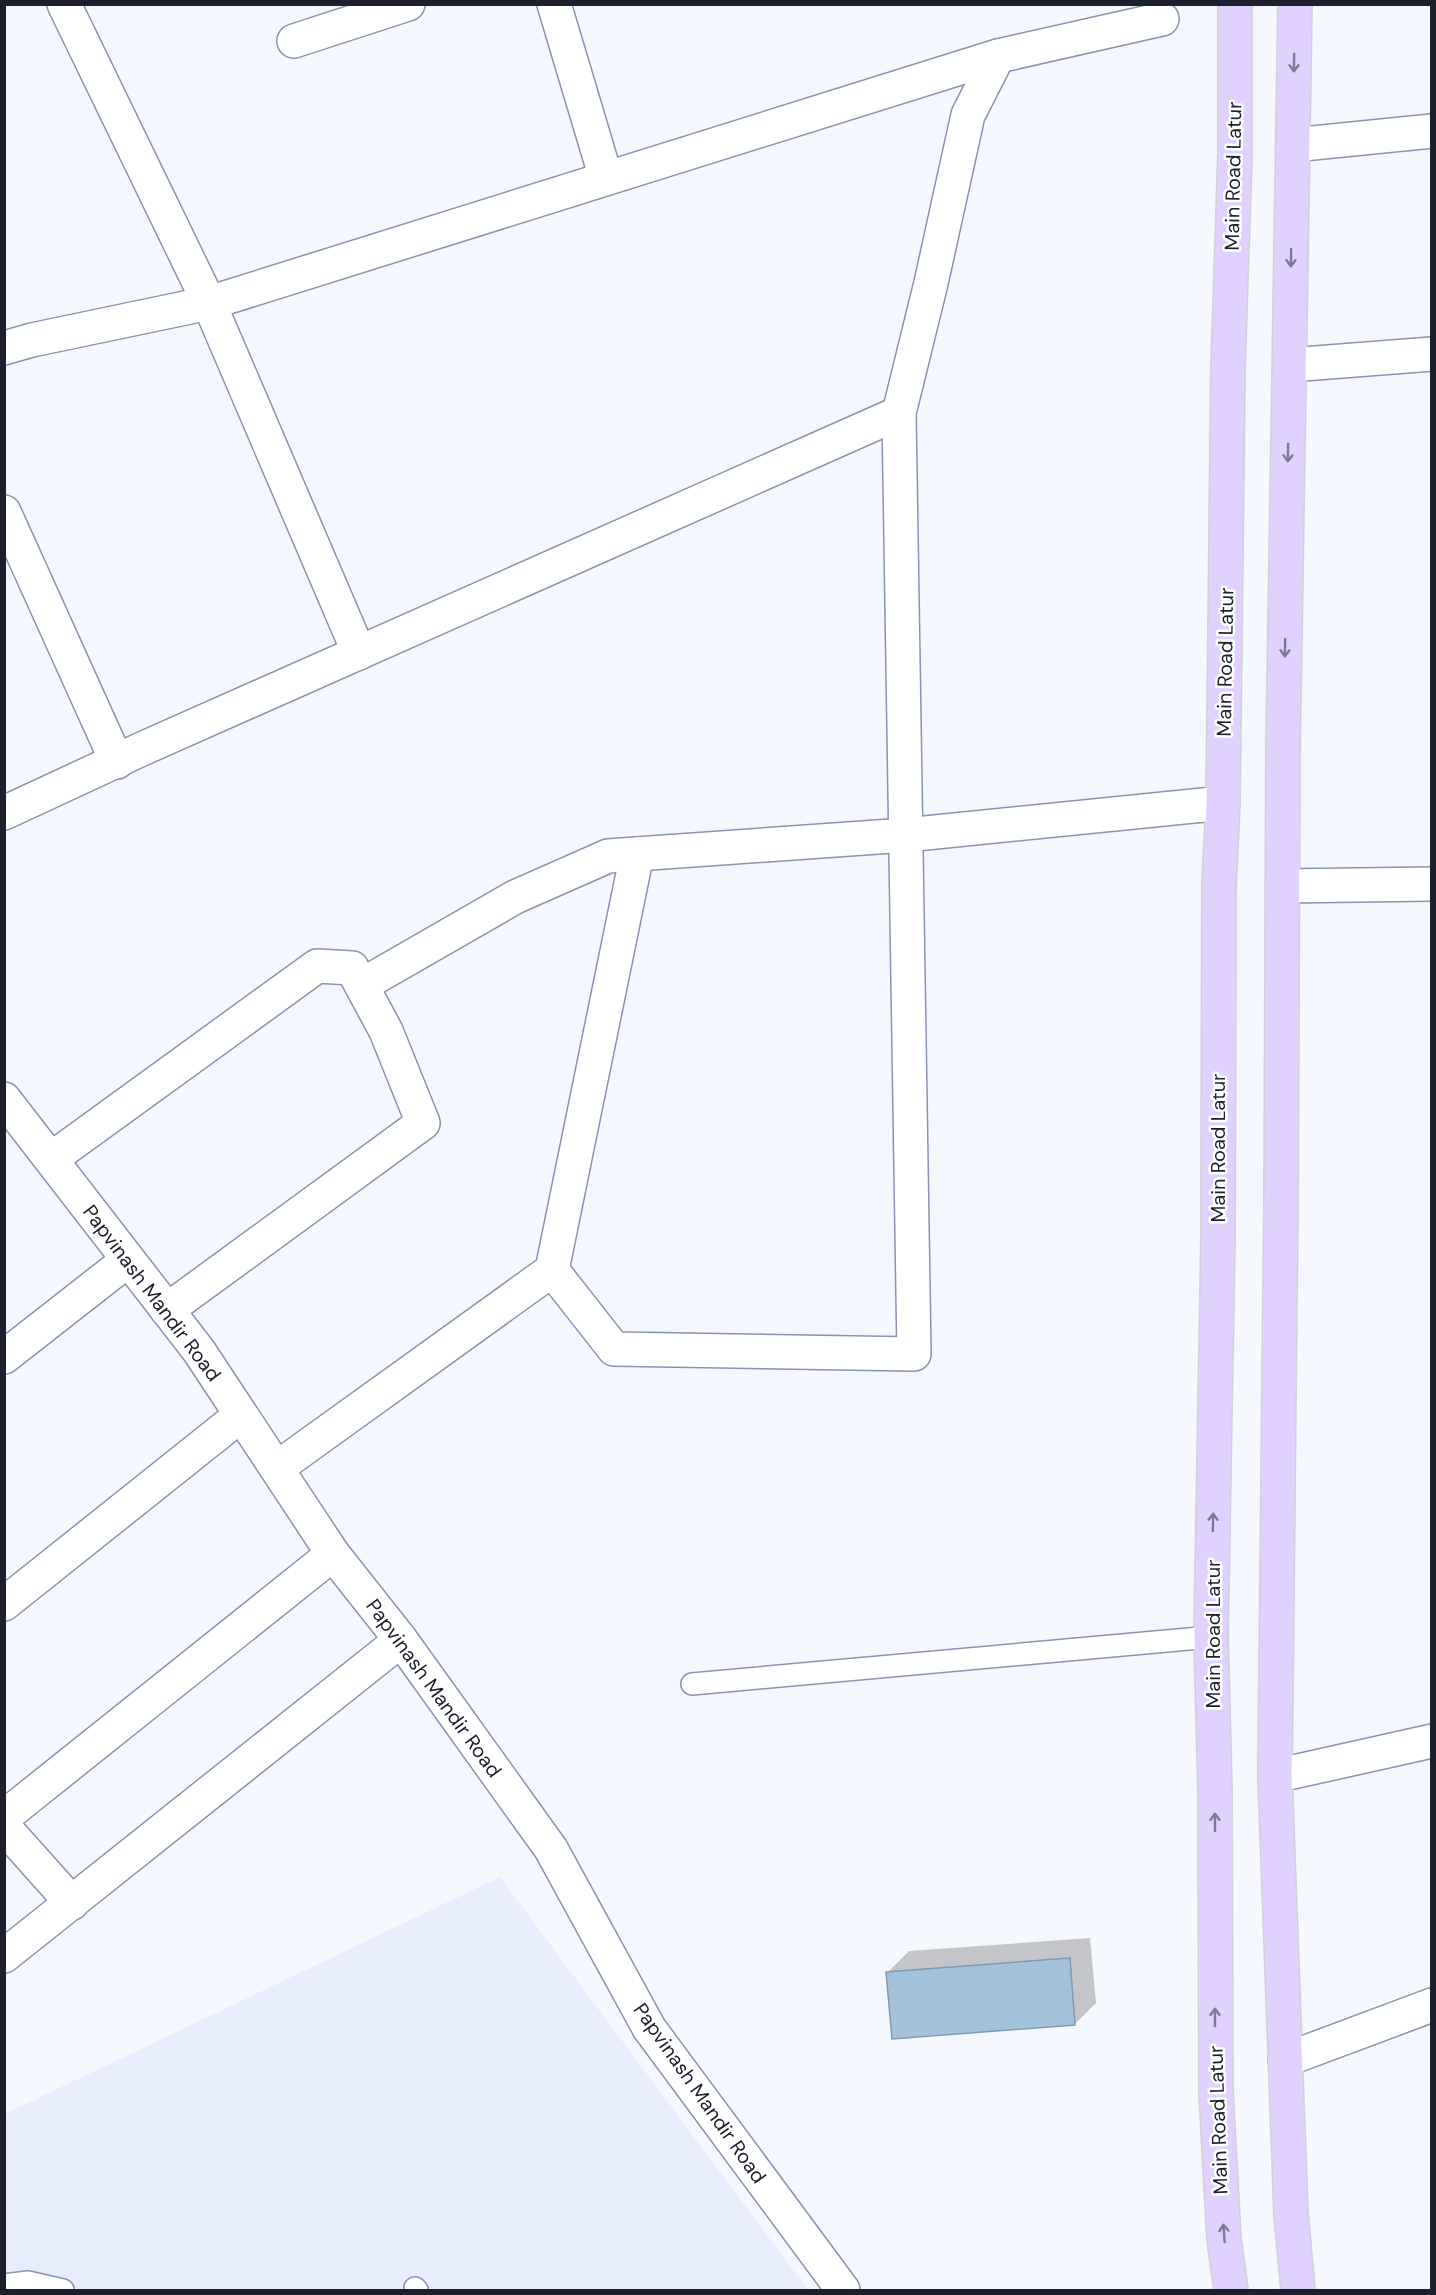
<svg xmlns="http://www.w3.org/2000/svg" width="1436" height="2295" font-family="'DM Sans',sans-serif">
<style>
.built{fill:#e7edfd}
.shadow{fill:#0003}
.building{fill:#a4c3da;stroke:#7e9bb2;stroke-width:1.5}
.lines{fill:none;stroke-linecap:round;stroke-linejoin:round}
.service-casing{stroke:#8893b1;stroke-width:24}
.minor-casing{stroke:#8893b1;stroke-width:36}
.tertiary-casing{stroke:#8893b1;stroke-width:36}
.primary-casing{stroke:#d2d2d5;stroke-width:36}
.service{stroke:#fff;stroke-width:21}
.minor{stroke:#fff;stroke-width:33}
.tertiary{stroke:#fff;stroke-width:33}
.primary{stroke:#e1d1fe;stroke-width:33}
.oneway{stroke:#7e7895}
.labels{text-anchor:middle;stroke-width:5;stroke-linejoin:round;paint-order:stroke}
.street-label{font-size:20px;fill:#1c202c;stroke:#fff}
</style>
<rect width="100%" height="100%" fill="#f5f7fe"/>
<!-- built -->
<polygon class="built" points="500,1877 808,2290 5,2290 5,2114"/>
<!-- shadow -->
<polygon class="shadow" points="1090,1938 1096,2003 1075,2024 888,1972 909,1951"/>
<!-- building -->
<polygon class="building" points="1070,1958 1075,2025 892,2039 886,1972"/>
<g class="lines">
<!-- service casing -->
<g class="service-casing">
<g id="service">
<polyline points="692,1684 1211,1637"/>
<polyline points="4,2285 28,2282 63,2290"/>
<polyline points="415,2288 417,2290"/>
</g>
</g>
<!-- minor casing -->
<g class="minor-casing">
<g id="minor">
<polyline points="64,4 209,303 359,653"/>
<polyline points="554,4 606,178"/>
<polyline points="294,41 408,4"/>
<polyline points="1293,145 1432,131"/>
<polyline points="4,348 32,340 209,303 998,56"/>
<polyline points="1290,365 1432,354"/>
<polyline points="4,512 117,762"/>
<polyline points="4,813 144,748 899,413"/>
<polyline points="1283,886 1432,884"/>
<polyline points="362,985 515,897 608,856 906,835 1223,803"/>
<polyline points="51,1159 317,966 352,968 386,1031 423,1123 167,1310"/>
<polyline points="552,1270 614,1349 914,1354 899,413 931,283 968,115 998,56 1162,19"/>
<polyline points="4,1357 128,1260"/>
<polyline points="277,1468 552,1270 637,854"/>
<polyline points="4,1604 241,1415"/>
<polyline points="1275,1776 1432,1741"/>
<polyline points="4,1817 333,1554"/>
<polyline points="4,1827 72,1903"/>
<polyline points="4,1956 401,1640"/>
<polyline points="1285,2060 1432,2005"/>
</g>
</g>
<!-- tertiary casing -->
<g class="tertiary-casing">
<polyline id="tertiary" points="4,1099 199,1351 333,1554 401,1640 551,1849 649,2028 843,2290"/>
</g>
<!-- primary casing -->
<g class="primary-casing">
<g id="primary">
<polyline points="1295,4 1283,752 1281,1198 1275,1776 1291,2214 1298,2290"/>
<polyline points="1231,2290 1224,2239 1216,2093 1215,1789 1211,1637 1218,1236 1219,886 1223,803 1228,367 1235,154 1235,4"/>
</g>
</g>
<!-- service -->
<use href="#service" class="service"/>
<!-- minor -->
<use href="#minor" class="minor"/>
<!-- tertiary -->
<use href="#tertiary" class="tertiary"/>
<!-- primary -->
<use href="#primary" class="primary"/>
</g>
<!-- one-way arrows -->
<defs><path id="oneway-shaft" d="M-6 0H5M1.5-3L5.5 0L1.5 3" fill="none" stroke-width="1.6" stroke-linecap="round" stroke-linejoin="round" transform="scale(1.5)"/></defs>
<g class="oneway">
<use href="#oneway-shaft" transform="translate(1294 63) rotate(91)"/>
<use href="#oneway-shaft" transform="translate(1291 258) rotate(91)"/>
<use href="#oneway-shaft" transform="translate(1288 453) rotate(91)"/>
<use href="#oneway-shaft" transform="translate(1285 648) rotate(91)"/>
<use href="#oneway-shaft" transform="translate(1213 1522) rotate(-89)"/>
<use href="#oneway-shaft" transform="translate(1215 1822) rotate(-90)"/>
<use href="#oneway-shaft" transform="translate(1215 2017) rotate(-90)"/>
<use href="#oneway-shaft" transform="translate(1224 2233) rotate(-94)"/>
</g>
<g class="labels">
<!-- street labels -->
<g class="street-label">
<text transform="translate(1233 176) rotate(-89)" y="7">Main Road Latur</text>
<text transform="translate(1225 662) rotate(-89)" y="7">Main Road Latur</text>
<text transform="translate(1218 1148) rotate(-90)" y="7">Main Road Latur</text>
<text transform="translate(152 1293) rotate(53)" y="7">Papvinash Mandir Road</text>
<text transform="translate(1213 1634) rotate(-90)" y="7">Main Road Latur</text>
<text transform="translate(434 1688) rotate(54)" y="7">Papvinash Mandir Road</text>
<text transform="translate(700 2093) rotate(55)" y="7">Papvinash Mandir Road</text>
<text transform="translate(1218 2120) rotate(-92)" y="7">Main Road Latur</text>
</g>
</g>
<!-- border -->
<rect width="1436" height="2295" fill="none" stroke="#1c202c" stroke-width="12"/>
</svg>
